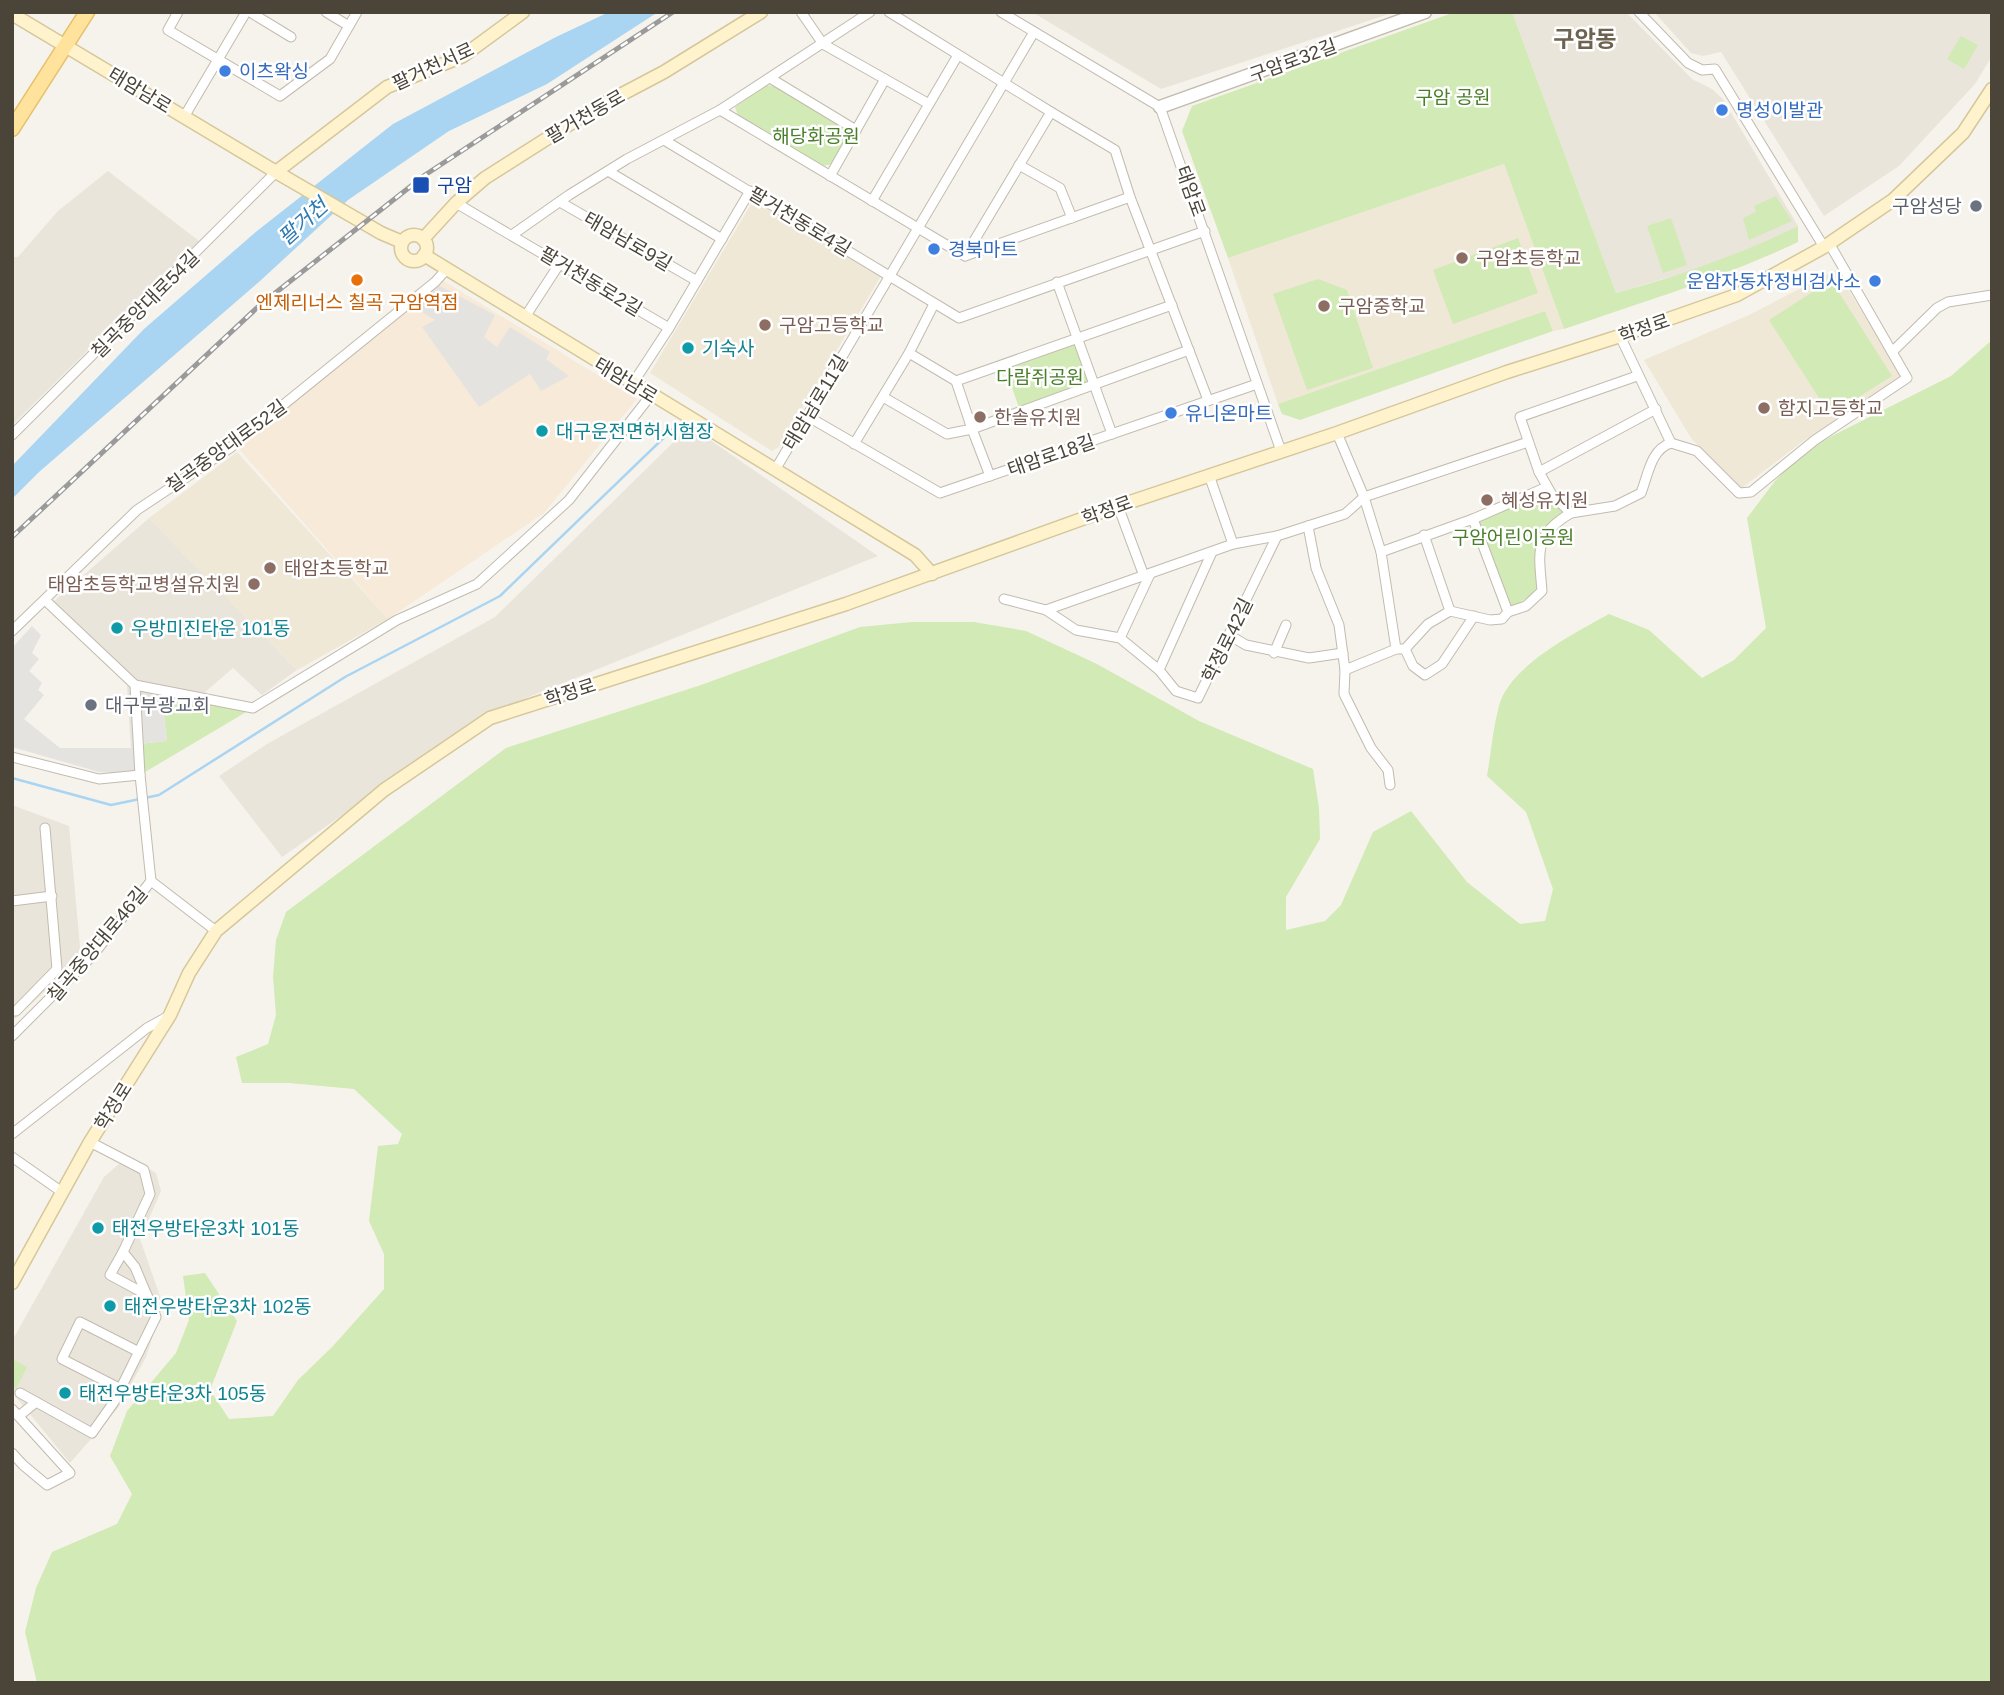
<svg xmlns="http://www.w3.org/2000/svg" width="2004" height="1695" font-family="Arial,'Noto Sans KR',sans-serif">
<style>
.residential{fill:#eae5da}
.commercial{fill:#f7ead8}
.education{fill:#efe8d6}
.green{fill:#d2eab5}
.parking{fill:#e5e3e0}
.water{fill:#a9d4f2}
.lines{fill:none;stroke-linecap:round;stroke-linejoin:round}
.stream{stroke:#a9d4f2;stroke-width:2.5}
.minor-casing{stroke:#c2bbae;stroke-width:11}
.tertiary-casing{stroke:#c2bbae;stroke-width:15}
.secondary-casing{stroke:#d6c79b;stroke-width:15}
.primary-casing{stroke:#e6c16a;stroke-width:17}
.minor{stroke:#fff;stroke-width:9}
.tertiary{stroke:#fff;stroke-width:12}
.secondary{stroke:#fff3cd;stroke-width:12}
.primary{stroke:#ffe39c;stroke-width:14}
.rail-casing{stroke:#9a9a9a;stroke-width:5}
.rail{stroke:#fff;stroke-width:2.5;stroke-dasharray:8;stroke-linecap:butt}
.shop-dot{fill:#3f7fe0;stroke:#fff;stroke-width:2.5}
.transit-dot{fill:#1a4fb4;stroke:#fff;stroke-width:2.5}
.worship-dot{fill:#6b7280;stroke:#fff;stroke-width:2.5}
.education-dot{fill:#8d6e63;stroke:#fff;stroke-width:2.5}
.food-dot{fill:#e8710a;stroke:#fff;stroke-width:2.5}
.culture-dot{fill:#0f9aa8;stroke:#fff;stroke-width:2.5}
.labels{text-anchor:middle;stroke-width:5;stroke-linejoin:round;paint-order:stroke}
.street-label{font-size:19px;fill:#4b4439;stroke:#fff}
.shop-label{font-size:19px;fill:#366cbe;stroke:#fff;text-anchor:start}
.park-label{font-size:19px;fill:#4a7f2a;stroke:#fff}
.transit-label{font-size:19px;fill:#164399;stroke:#fff;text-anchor:start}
.worship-label{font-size:19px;fill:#5b616d;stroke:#fff;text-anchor:end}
.education-label{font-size:19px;fill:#785e54;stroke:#fff;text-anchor:start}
.food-label{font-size:19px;fill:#c56008;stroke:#fff}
.culture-label{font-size:19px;fill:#0d838f;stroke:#fff;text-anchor:start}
.water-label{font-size:21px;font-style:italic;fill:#2e7ab2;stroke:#fff}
.quarter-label{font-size:23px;font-weight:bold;fill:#6e6250;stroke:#fff}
</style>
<rect width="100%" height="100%" fill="#f6f3ec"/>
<!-- residential -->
<g class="residential">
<polygon points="1032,12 1395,12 1161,89"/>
<polygon points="1512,12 1626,12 1692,79 1712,89 1723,99 1798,226 1760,244 1703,267 1616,293"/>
<polygon points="1654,12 1992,12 1992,56 1975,84 1899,166 1824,216 1721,52 1703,56 1691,53"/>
<polygon points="108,171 199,241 12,425 12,257 18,257 58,211"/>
<polygon points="690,426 878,556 489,713 282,857 219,776 267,744 495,617"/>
<polygon points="149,518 297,670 262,695 233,668 204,693 138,681 53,602"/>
<polygon points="12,805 69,826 81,958 16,1018 12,1018"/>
<polygon points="127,1157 156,1173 161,1191 140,1239 163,1305 146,1357 118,1408 70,1463 12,1392 12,1341 104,1177"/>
</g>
<!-- commercial -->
<polygon class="commercial" points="442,280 637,399 544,513 388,619 239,449"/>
<!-- education -->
<g class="education">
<polygon points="1504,164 1564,329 1553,331 1545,311 1278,404 1228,258"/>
<polygon points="753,201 881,276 779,447 772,451 650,373"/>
<polygon points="1836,270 1903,378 1802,442 1739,490 1691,438 1644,360 1749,315"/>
<polygon points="237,452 388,619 297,670 149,518"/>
</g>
<!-- green -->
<g class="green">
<path d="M1455,12H1512L1616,293C1679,276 1740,254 1798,226V242C1722,278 1643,302 1564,329L1504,164L1228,258L1182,131L1192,106Z"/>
<polygon points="1961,36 1978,45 1964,69 1947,59"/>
<polygon points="765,85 774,86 843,126 848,136 832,164 823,166 738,116 735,107"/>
<polygon points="1776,196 1792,221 1749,240 1743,218 1756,212 1754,206"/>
<polygon points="1671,218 1687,265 1663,273 1647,226"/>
<polygon points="1518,238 1538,293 1453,324 1433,270"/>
<polygon points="1318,279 1347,290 1373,368 1307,390 1273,294"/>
<polygon points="1831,280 1892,376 1830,415 1769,320"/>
<polygon points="1545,311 1553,331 1300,420 1282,414 1278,404"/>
<path d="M1992,340V1683H37L25,1632L36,1588L52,1552L117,1524L132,1494L110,1456L127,1411L176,1353L189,1320L183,1276L205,1273L237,1321L210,1390L229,1419L273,1416L298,1380L333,1346L384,1289V1254L369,1221L378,1146L398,1144L402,1134L354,1089L289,1083H242L236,1057L268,1044L276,1015L273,977L276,940L286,912L506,748L701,685L860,627L912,622H974L1026,631L1097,664L1199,721L1313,769L1319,808L1320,839L1286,897V930L1325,921L1341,905L1373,832L1411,811L1467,882L1520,924L1545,921L1553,889L1526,812L1487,776C1491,753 1493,728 1499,706C1509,666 1575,633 1609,614L1649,630L1702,678L1734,660L1766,628L1747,518L1775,481L1808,448L1951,376Z"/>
<polygon points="1074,343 1090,382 1019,408 1005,367"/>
<polygon points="1545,492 1567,514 1539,547 1539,590 1510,609 1476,520"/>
<polygon points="161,691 253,708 140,775 138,744 167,741"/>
<polygon points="12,1359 27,1367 16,1389 12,1385"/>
</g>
<!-- parking -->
<g class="parking">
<polygon points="438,285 495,315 484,337 497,347 510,327 550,352 546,359 569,376 541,391 530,374 479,407 422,327 435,320 415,308"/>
<polygon points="32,626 41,635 32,653 39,659 29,671 42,683 38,690 44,695 24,719 60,748 131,748 127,686 161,694 167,741 138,744 140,775 99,772 12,747 12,648"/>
</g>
<!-- water -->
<polygon class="water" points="609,12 658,12 547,84 449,131 348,200 260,281 39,472 12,499 12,466 144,329 257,231 393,124 556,37"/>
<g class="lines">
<!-- stream -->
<polyline class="stream" points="12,778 111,805 159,795 345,677 500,596 678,424"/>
<!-- minor casing -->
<g class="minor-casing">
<g id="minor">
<polyline points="178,12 168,30 280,96 330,59 357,12"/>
<polyline points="250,12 291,37"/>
<polyline points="326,12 349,26"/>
<polyline points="801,12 823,44 929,104"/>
<polyline points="1001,12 1160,107 1281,451"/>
<polyline points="1639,12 1688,63 1702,70 1715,69 1824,247"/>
<polyline points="770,78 856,130"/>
<polyline points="720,110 965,256 1051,112 889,12"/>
<polyline points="1051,112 1115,150 1130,197 1208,400"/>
<polyline points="184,117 246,12"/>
<polyline points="664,140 959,318 1205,231"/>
<polyline points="1019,165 1060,188 1072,218"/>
<polyline points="608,171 722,239"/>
<polyline points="830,176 885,79"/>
<polyline points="872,201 958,55"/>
<polyline points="560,202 697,281"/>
<polyline points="456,203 669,328"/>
<polyline points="512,235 569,195 627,159 720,110 870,12"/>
<polyline points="965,256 1130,197"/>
<polyline points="1057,282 1112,434"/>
<polyline points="525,317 560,263"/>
<polyline points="1620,336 1671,443 1697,451 1739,493 1751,492 1815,440 1907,378 1829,243"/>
<polyline points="1892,352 1937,308 1948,302 1992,295"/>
<polyline points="909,353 956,381 1172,305"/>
<polyline points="1637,376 1520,417 1539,472 1656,409"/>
<polyline points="633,383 669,328 750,191"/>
<polyline points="883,397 947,434 972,429 956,381"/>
<polyline points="807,416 940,493 1257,384"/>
<polyline points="12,435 276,172"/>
<polyline points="1528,442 1364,497 1381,552 1473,519 1547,487"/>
<polyline points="854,444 909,353 934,304"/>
<polyline points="775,470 1034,32"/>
<path d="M1539,472L1552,495L1571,513L1615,506L1641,493C1648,475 1651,449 1671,443"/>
<polyline points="1209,475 1233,544"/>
<polyline points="990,476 972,429 1189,350"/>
<polyline points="1118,506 1144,576"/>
<polyline points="1308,526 1316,568 1339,625 1345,670 1396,649"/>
<polyline points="1381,552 1396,649 1405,649 1428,624 1450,611 1424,535"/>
<polyline points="1004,599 1046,610 1076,630 1120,638 1159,670 1176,691 1198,698 1277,536"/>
<polyline points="45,600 135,685 140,775 151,881 216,931"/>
<polyline points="1046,610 1233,544 1277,536 1345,514 1364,497 1337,433"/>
<polyline points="1450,611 1490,620 1502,619 1508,612 1473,519"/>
<path d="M1508,612L1526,606L1542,591C1539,553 1533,535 1571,513"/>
<polyline points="12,631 137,510 230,448 435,282 446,270"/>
<polyline points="1229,635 1246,645 1309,658 1343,653"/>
<polyline points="1120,638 1150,574"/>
<polyline points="1405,649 1413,666 1425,675 1442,664 1474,616"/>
<polyline points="1274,653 1286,625"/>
<polyline points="1159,670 1212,552"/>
<polyline points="1345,670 1344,694 1371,748 1388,770 1390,785"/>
<polyline points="135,685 253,708 397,620 477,584 569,500 651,395"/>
<polyline points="12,757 99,779 140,775"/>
<polyline points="12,901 52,896"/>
<polyline points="12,1011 16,1011 57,969 45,828"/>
<polyline points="12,1036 93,955 151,881"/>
<polyline points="12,1134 147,1028 167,1017"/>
<polyline points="12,1157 62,1192"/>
<polyline points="123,1252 110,1275 147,1295"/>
<polyline points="121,1389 62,1359 80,1322 139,1352"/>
<polyline points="20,1393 92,1433 114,1402 156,1317 135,1267 123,1252 150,1194 144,1170 90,1142"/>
<polyline points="12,1409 70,1473 47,1485 23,1465 12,1453"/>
<polyline points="19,1416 36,1402"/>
</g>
</g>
<!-- tertiary casing -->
<g class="tertiary-casing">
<polyline id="tertiary" points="1160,107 1425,12"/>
</g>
<!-- secondary casing -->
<g class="secondary-casing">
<g id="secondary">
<polyline points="12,14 276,172 381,233 402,242"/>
<polyline points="276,172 387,87 463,56 523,12"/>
<circle cx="414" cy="248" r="13"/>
<polyline points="423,239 456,203 485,178 592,110 664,72 761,12"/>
<polyline points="424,255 915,555 932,574"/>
<polyline points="12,1283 90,1142 170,1015 189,973 216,931 384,790 490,718 846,604 1118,506 1337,433 1507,372 1620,336 1737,295 1824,247 1893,200 1963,133 1992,89"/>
</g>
</g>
<!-- primary casing -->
<g class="primary-casing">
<polyline id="primary" points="12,129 87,12"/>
</g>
<!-- minor -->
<use href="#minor" class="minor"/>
<!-- tertiary -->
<use href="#tertiary" class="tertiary"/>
<!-- secondary -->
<use href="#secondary" class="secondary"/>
<!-- primary -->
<use href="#primary" class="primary"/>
<!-- rail casing -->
<g class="rail-casing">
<polyline id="rail" points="12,537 260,305 425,175 673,12"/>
</g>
<!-- rail -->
<use href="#rail" class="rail"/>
</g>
<!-- markers -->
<g class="shop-dot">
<circle cx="225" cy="71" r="7"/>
<circle cx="1722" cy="110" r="7"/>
<circle cx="934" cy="249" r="7"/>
<circle cx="1875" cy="281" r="7"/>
<circle cx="1171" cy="413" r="7"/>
</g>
<rect class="transit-dot" x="412" y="176" width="18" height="18" rx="3.5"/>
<g class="worship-dot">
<circle cx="1976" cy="206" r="7"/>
<circle cx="91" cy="705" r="7"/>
</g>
<g class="education-dot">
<circle cx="1462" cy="258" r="7"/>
<circle cx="1324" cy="306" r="7"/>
<circle cx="765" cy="325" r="7"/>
<circle cx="1764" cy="408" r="7"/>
<circle cx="980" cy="417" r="7"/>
<circle cx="1487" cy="500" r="7"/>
<circle cx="270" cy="568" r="7"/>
<circle cx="254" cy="584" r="7"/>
</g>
<circle class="food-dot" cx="357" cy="280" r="7"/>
<g class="culture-dot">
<circle cx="688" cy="348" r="7"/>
<circle cx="542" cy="431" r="7"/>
<circle cx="117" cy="628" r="7"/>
<circle cx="98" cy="1228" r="7"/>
<circle cx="110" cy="1306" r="7"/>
<circle cx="65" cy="1393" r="7"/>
</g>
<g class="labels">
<!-- street labels -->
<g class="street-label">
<text transform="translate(1293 60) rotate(-20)" y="7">구암로32길</text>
<text transform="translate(433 66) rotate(-25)" y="7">팔거천서로</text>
<text transform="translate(140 90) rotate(31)" y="7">태암남로</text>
<text transform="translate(585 116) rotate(-30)" y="7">팔거천동로</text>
<text transform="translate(1191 191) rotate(70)" y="7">태암로</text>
<text transform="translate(800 221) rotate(31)" y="7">팔거천동로4길</text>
<text transform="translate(628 241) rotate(30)" y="7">태암남로9길</text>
<text transform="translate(591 281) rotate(31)" y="7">팔거천동로2길</text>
<text transform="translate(145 304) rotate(-45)" y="7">칠곡중앙대로54길</text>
<text transform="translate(1644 328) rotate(-19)" y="7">학정로</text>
<text transform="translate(626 380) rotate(31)" y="7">태암남로</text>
<text transform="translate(815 402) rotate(-59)" y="7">태암남로11길</text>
<text transform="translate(226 446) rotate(-36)" y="7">칠곡중앙대로52길</text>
<text transform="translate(1051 455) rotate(-19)" y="7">태암로18길</text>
<text transform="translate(1107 510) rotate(-20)" y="7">학정로</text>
<text transform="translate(1227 640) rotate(-64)" y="7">학정로42길</text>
<text transform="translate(570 692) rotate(-18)" y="7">학정로</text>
<text transform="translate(97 944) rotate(-50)" y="7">칠곡중앙대로46길</text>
<text transform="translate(113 1106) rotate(-58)" y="7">학정로</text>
</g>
<!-- shop labels -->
<g class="shop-label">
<text x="239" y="78">이츠왁싱</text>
<text x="1736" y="117">명성이발관</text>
<text x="948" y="256">경북마트</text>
<text x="1861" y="288" text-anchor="end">운암자동차정비검사소</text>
<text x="1185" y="420">유니온마트</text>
</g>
<!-- park labels -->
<g class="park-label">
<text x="1453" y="104">구암 공원</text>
<text x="816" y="143">해당화공원</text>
<text x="1040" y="384">다람쥐공원</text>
<text x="1513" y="544">구암어린이공원</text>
</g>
<!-- transit labels -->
<g class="transit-label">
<text x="437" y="192">구암</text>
</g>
<!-- worship labels -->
<g class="worship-label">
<text x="1962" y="213">구암성당</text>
<text x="105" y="712" text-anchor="start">대구부광교회</text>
</g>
<!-- education labels -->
<g class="education-label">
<text x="1476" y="265">구암초등학교</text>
<text x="1338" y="313">구암중학교</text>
<text x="779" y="332">구암고등학교</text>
<text x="1778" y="415">함지고등학교</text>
<text x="994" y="424">한솔유치원</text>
<text x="1501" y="507">혜성유치원</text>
<text x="284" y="575">태암초등학교</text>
<text x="240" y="591" text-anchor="end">태암초등학교병설유치원</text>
</g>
<!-- food labels -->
<g class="food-label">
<text x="357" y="309">엔제리너스 칠곡 구암역점</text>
</g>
<!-- culture labels -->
<g class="culture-label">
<text x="702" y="355">기숙사</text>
<text x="556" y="438">대구운전면허시험장</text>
<text x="131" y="635">우방미진타운 101동</text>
<text x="112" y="1235">태전우방타운3차 101동</text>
<text x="124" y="1313">태전우방타운3차 102동</text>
<text x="79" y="1400">태전우방타운3차 105동</text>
</g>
<!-- water labels -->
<g class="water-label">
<text transform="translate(303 222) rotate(-42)" y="7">팔거천</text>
</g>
<!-- quarter labels -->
<g class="quarter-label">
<text x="1585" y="47">구암동</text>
</g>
</g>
<!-- border -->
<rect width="2004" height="1695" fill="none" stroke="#4b4439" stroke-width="28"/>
</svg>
